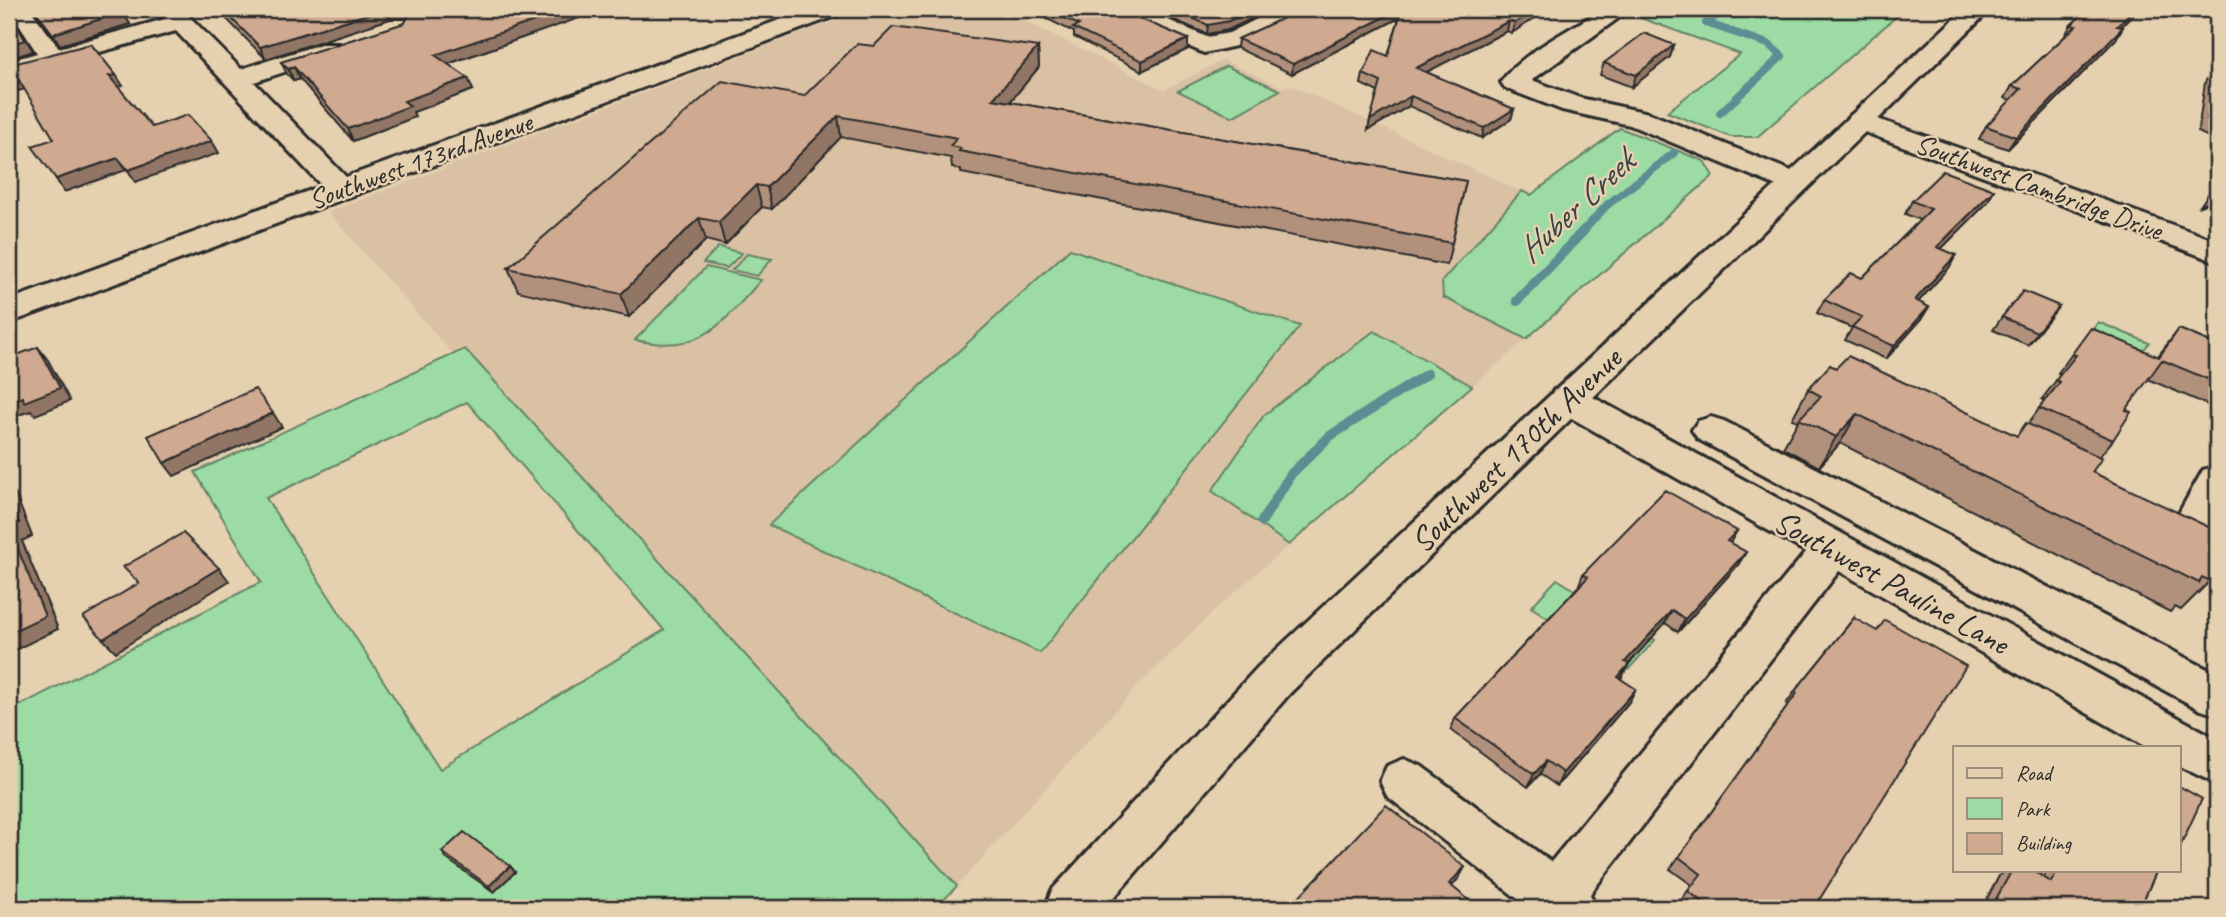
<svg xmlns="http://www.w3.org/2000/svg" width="2226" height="917" font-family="Caveat,sans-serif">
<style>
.built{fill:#dac1a4}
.green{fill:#9cdba3;stroke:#648367;stroke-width:2;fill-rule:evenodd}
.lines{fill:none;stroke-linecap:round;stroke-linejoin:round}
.stream-far1{stroke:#5d8d93;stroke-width:8}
.stream{stroke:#5d8d93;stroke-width:10}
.minor-casing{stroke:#2b2b2b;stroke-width:6}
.major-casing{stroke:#2b2b2b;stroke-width:6}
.minor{fill:#e5d0af;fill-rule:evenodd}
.major{fill:#e5d0af;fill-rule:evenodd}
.wall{fill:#b2917c;stroke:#2b2b2b;stroke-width:2}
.shaded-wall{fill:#917665;stroke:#2b2b2b;stroke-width:2}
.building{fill:#cfa990;stroke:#2b2b2b;stroke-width:2}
.labels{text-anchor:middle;stroke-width:5;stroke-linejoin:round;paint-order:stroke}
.far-street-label{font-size:28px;fill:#2b2b2b;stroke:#e5d0af}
.street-label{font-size:33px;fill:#2b2b2b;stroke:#e5d0af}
.water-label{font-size:35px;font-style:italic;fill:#384445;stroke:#e5d0af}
</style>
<rect width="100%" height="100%" fill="#e5d0af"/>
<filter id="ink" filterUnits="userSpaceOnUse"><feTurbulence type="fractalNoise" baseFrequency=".0143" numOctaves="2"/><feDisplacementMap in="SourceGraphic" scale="14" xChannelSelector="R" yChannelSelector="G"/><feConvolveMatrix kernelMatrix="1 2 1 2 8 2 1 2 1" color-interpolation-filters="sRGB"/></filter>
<g filter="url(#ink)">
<!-- built -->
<polygon class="built" points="865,9 1001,9 1164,90 1223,60 1283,88 1291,85 1635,244 1472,386 1374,331 1363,480 1215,610 1134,690 957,886 465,349 453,354 328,212"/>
<!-- green -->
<g class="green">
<polygon points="1682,9 1905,9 1757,137 1731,137 1667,112 1740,54 1638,17 1648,12"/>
<polygon points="1226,66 1280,90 1232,117 1178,91"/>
<polygon points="1620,128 1704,161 1713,176 1526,339 1443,297 1442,281 1522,191 1531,195"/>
<polygon points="718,247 742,253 727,268 703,263"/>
<polygon points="1070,249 1300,326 1040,653 769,525"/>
<polygon points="747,254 772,259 757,276 732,270"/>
<path d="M706,267L761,280C721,325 701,355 635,340Z"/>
<polygon points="2098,322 2149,343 2138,357 2086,339"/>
<polygon points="1374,331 1472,386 1289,545 1212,491 1264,415"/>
<path d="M465,349L957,886L936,908H9V711L261,582L195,472ZM467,402L664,630L440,769L266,498Z"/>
<polygon points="1557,579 1655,640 1628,670 1531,607"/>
</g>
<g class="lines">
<!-- stream-far1 -->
<g class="stream-far1">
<polyline points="1720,113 1782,56 1768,44 1706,23 1726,9"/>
<polyline points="1583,231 1607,205 1674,153"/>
</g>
<!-- stream -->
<g class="stream">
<polyline points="1517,301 1585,229"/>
<polyline points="1262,521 1291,474 1330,436 1427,374"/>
</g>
<!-- minor casing -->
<g class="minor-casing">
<g id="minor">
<polygon points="9,9 30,9 59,48 165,19 157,9 182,9 241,69 321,44 339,44 343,49 339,54 254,82 346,177 810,9 844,9 841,14 9,323 9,300 322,186 176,31 9,77 9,61 37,53"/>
<polygon points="1111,9 1143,9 1207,37 1229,33 1277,9 1308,9 1305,14 1245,44 1204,53 1114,14"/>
<path d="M1603,9H1631L1532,80L1580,98L1649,113L1806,177L1810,183L1806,189L1795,192L1784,189L1630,125L1562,110L1505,88L1501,82C1521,53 1573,28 1603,9Z"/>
<polygon points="1861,113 2217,241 2217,262 1851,127 1847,121 1851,115"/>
<polygon points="1567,387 1580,390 2217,739 2217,784 2179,766 2179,747 2146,747 1839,571 1590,894 1596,908 1521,908 1523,903 1387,796 1380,781 1387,766 1404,759 1421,766 1551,862 1806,552 1554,408 1549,399 1554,390"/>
<polygon points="1711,417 1724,421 2217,674 2217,715 2201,710 1698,439 1692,430 1698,421"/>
<polygon points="2217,466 2217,516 2208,533 2194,537 2180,533 2174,522 2203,470"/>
</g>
</g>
<!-- major casing -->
<g class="major-casing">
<polygon id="major" points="1965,9 1991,9 1290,693 1105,908 1045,908 1052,890 1258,667"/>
</g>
<!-- minor -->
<use href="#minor" class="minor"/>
<!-- major -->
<use href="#major" class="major"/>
</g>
<!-- wall -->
<g class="wall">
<polygon points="33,9 120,9 130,24 60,45"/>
<polygon points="217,9 576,9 579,18 448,64 473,90 413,112 415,117 353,141 300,79 294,81 287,74 281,62 405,23 407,19 390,19 266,59"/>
<polygon points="1027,9 1117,9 1188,39 1188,49 1142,71 1074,37 1074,32"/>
<polygon points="1149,9 1272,9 1228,30 1207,34"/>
<polygon points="1303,9 1548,9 1512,33 1507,31 1426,72 1514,109 1511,119 1482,138 1409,106 1368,130 1370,120 1378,92 1361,84 1363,74 1388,56 1399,18 1292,74 1237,48 1238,39"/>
<polygon points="2088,9 2139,9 2121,27 2116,39 2008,149 1979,139 1986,126 2011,100 2005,98 2012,86 2064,37 2071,25"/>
<polygon points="1674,45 1670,57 1632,87 1600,75 1604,63"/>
<polygon points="1038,47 1039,67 1010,102 1466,181 1447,265 961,173 961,170 952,168 951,158 841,137 772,209 762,207 725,245 706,240 629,317 518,291 508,268 804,96"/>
<polygon points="2213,70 2217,71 2217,141 2198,132 2205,82"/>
<polygon points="1912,201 1987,203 1941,249 1956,255 1949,268 1918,302 1921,320 1886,359 1845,340 1852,328 1817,313 1824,300 1862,278 1920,220 1905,214"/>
<polygon points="2059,306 2028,345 1993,330 2002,317"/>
<polygon points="2179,329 2217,345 2217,409 2148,379 2126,410 2113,440 2099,457 2092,472 2210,581 2181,610 2175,607 2170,612 1840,443 1819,467 1783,448 1798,421 1792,419 1808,389 2017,436 2028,424 2045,400 2042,399 2061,374 2058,373 2072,354 2158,356"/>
<polygon points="1737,531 1730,543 1746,552 1738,565 1678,632 1665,623 1628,664 1621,679 1629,702 1557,786 1540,774 1528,787 1451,730 1455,718 1578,587 1583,574"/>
<polygon points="1854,618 1814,908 1686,908 1679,903 1692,885 1670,869 1788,706 1786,704 1795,691"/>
<polygon points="442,852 510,866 515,872 494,892 447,859"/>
<polygon points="2007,870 2032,870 2044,877 2048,870 2157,870 2140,908 1982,908 1999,876"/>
</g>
<!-- shaded-wall -->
<g class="shaded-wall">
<polygon points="384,9 386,9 390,19 266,59 260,47"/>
<polygon points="569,9 576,9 579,18 439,67 435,55"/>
<polygon points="1254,9 1272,9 1228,30 1207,34 1208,25"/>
<polygon points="1400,9 1402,9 1401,17 1292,74 1293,64"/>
<polygon points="1536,9 1548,9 1512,33 1515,23"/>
<polygon points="2134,9 2139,9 2110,37 2117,26"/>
<polygon points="9,10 33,51 9,59"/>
<polygon points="123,12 130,24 60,45 53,34"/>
<polygon points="1509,21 1507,31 1415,78 1416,68"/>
<polygon points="2123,27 2116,39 2008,149 2016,137"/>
<polygon points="1188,39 1188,49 1142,71 1142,61"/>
<polygon points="1674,45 1670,57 1632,87 1636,75"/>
<polygon points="1038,47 1039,67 995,120 993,99"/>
<polygon points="294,67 300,79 294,81 288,69"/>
<polygon points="116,75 123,86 116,88 109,76"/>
<polygon points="17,77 25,89 9,94 9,80"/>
<polygon points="468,78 473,90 413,112 415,117 353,141 348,129 404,101"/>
<polygon points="1411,96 1409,106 1368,130 1370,120"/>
<polygon points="1514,109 1511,119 1482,138 1484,128"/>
<polygon points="838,116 841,137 772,209 767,187"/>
<polygon points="212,141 219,153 135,182 128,170"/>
<polygon points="118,158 126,170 64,192 56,179"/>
<polygon points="756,185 762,207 725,245 719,222"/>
<polygon points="1994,190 1987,203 1929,261 1937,247"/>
<polygon points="2217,190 2217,199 2200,206 2209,193"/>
<polygon points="699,218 706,240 629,317 621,294"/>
<polygon points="1956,255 1949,268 1907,314 1915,300"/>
<polygon points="2059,306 2049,319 2028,345 2037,332"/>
<polygon points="1929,307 1921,320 1886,359 1894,346"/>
<polygon points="38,347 48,360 70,401 35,415 31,411 9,418 9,402"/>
<polygon points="273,413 282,427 174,476 164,463"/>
<polygon points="1857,414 1840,443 1819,467 1836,437"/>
<polygon points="9,487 15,493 32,536 22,541 58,629 9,653"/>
<polygon points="1746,552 1738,565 1678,632 1685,619"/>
<polygon points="219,568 229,581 116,652 103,639"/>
<polygon points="1672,610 1665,623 1619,675 1625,662"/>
<polygon points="1629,664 1622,677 1611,690 1618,677"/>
<polygon points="1636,689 1629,702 1557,786 1563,773"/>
<polygon points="1546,761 1540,774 1528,787 1534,774"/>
<polygon points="510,866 515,872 494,892 489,886"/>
<polygon points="1465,867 1459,878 1444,896 1449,884"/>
</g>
<!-- building -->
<g class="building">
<polygon points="34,9 120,9 123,12 53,34"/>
<polygon points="222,9 384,9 260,47"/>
<polygon points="405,9 569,9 435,55 468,78 404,101 410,106 348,129 294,67 288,69 281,62 405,23 409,14"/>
<polygon points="1046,9 1117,9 1188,39 1142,61 1073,28 1079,25"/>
<polygon points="1171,9 1254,9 1229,21 1208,25"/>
<polygon points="1303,9 1400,9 1293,64 1238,39"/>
<polygon points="1402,9 1536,9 1515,23 1509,21 1416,68 1514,109 1484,128 1411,96 1370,120 1381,82 1363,74 1374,50 1388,56"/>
<polygon points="2088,9 2134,9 2117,26 2123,27 2016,137 1986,126 2021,89 2012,86 2076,26 2071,25"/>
<polygon points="9,11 25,40 9,45"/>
<polygon points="893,27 1038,47 993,99 1466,181 1452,243 959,151 961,148 950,146 957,138 838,116 767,187 756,185 719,222 699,218 621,294 508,268 722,81 804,96 857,44 874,46"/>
<polygon points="1644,33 1674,45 1636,75 1604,63"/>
<polygon points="91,44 116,75 109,76 152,127 188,115 212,141 128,170 118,158 56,179 32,146 54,139 17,77 9,80 9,65"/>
<polygon points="2213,70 2217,71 2217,125 2207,120"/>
<polygon points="1943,171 1994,190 1937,247 1956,255 1915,300 1929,307 1894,346 1852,327 1862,317 1824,300 1851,273 1862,278 1931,209 1912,201"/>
<polygon points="2217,182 2217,190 2209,193"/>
<polygon points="2023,291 2059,306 2037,332 2002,317"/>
<polygon points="2091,328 2159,357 2179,329 2217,345 2217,383 2162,360 2126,410 2131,412 2113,440 2039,408 2060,382 2056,380 2076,355 2072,354"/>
<polygon points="38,347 60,388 24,402 23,397 9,402 9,358"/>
<polygon points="1848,356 2017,436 2026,423 2102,458 2092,472 2217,531 2217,566 2210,581 2202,577 2199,583 1857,414 1836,437 1799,419 1821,396 1808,389 1830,365 1836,368"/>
<polygon points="255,389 273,413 164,463 148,436"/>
<polygon points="1665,490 1737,531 1727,541 1746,552 1685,619 1672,610 1625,662 1629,664 1618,677 1636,689 1563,773 1546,761 1534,774 1455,718 1588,577 1583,574"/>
<polygon points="9,497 19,523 9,527 45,616 9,633"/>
<polygon points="183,533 219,568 103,639 83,617 139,583 123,567"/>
<polygon points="1854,618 1877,631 1885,620 1966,666 1814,908 1711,908 1688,891 1701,874 1679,857 1797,693 1795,691"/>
<polygon points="2179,786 2202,799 2179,849"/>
<polygon points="1386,805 1465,867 1449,884 1470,901 1464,908 1297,908 1292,904"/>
<polygon points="464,832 510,866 489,886 442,852"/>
<polygon points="2012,870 2032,870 2051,882 2058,870 2157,870 2140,908 1991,908"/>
</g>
</g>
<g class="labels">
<!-- far-street labels -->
<g class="far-street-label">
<text transform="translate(420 160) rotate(-20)" y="10">Southwest 173rd Avenue</text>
<text transform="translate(2039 186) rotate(20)" y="10">Southwest Cambridge Drive</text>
</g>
<!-- street labels -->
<g class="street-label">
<text transform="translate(1515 449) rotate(-44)" y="12">Southwest 170th Avenue</text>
<text transform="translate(1892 581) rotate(29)" y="12">Southwest Pauline Lane</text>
</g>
<!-- water labels -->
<g class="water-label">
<text transform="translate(1575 206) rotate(-43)" y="12">Huber Creek</text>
</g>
</g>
<!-- margin -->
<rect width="2226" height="917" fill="none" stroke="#e5d0af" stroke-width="35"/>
<rect x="18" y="18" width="2191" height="882" fill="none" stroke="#2b2b2b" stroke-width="2.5" filter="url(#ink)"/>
<!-- legend -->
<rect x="1953" y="746" width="228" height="126" fill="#e5d0af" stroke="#9b8e7a" stroke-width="2"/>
<rect x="1967" y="768" width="35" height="10" fill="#e5d0af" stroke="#9b8e7a" stroke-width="2"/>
<text x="2016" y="780" font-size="21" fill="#2b2b2b">Road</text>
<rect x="1967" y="798" width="35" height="21" fill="#9cdba3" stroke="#9b8e7a" stroke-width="2"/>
<text x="2016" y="816" font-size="21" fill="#2b2b2b">Park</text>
<rect x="1967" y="833" width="35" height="21" fill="#cfa990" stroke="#9b8e7a" stroke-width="2"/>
<text x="2016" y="850" font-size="21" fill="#2b2b2b">Building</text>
</svg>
